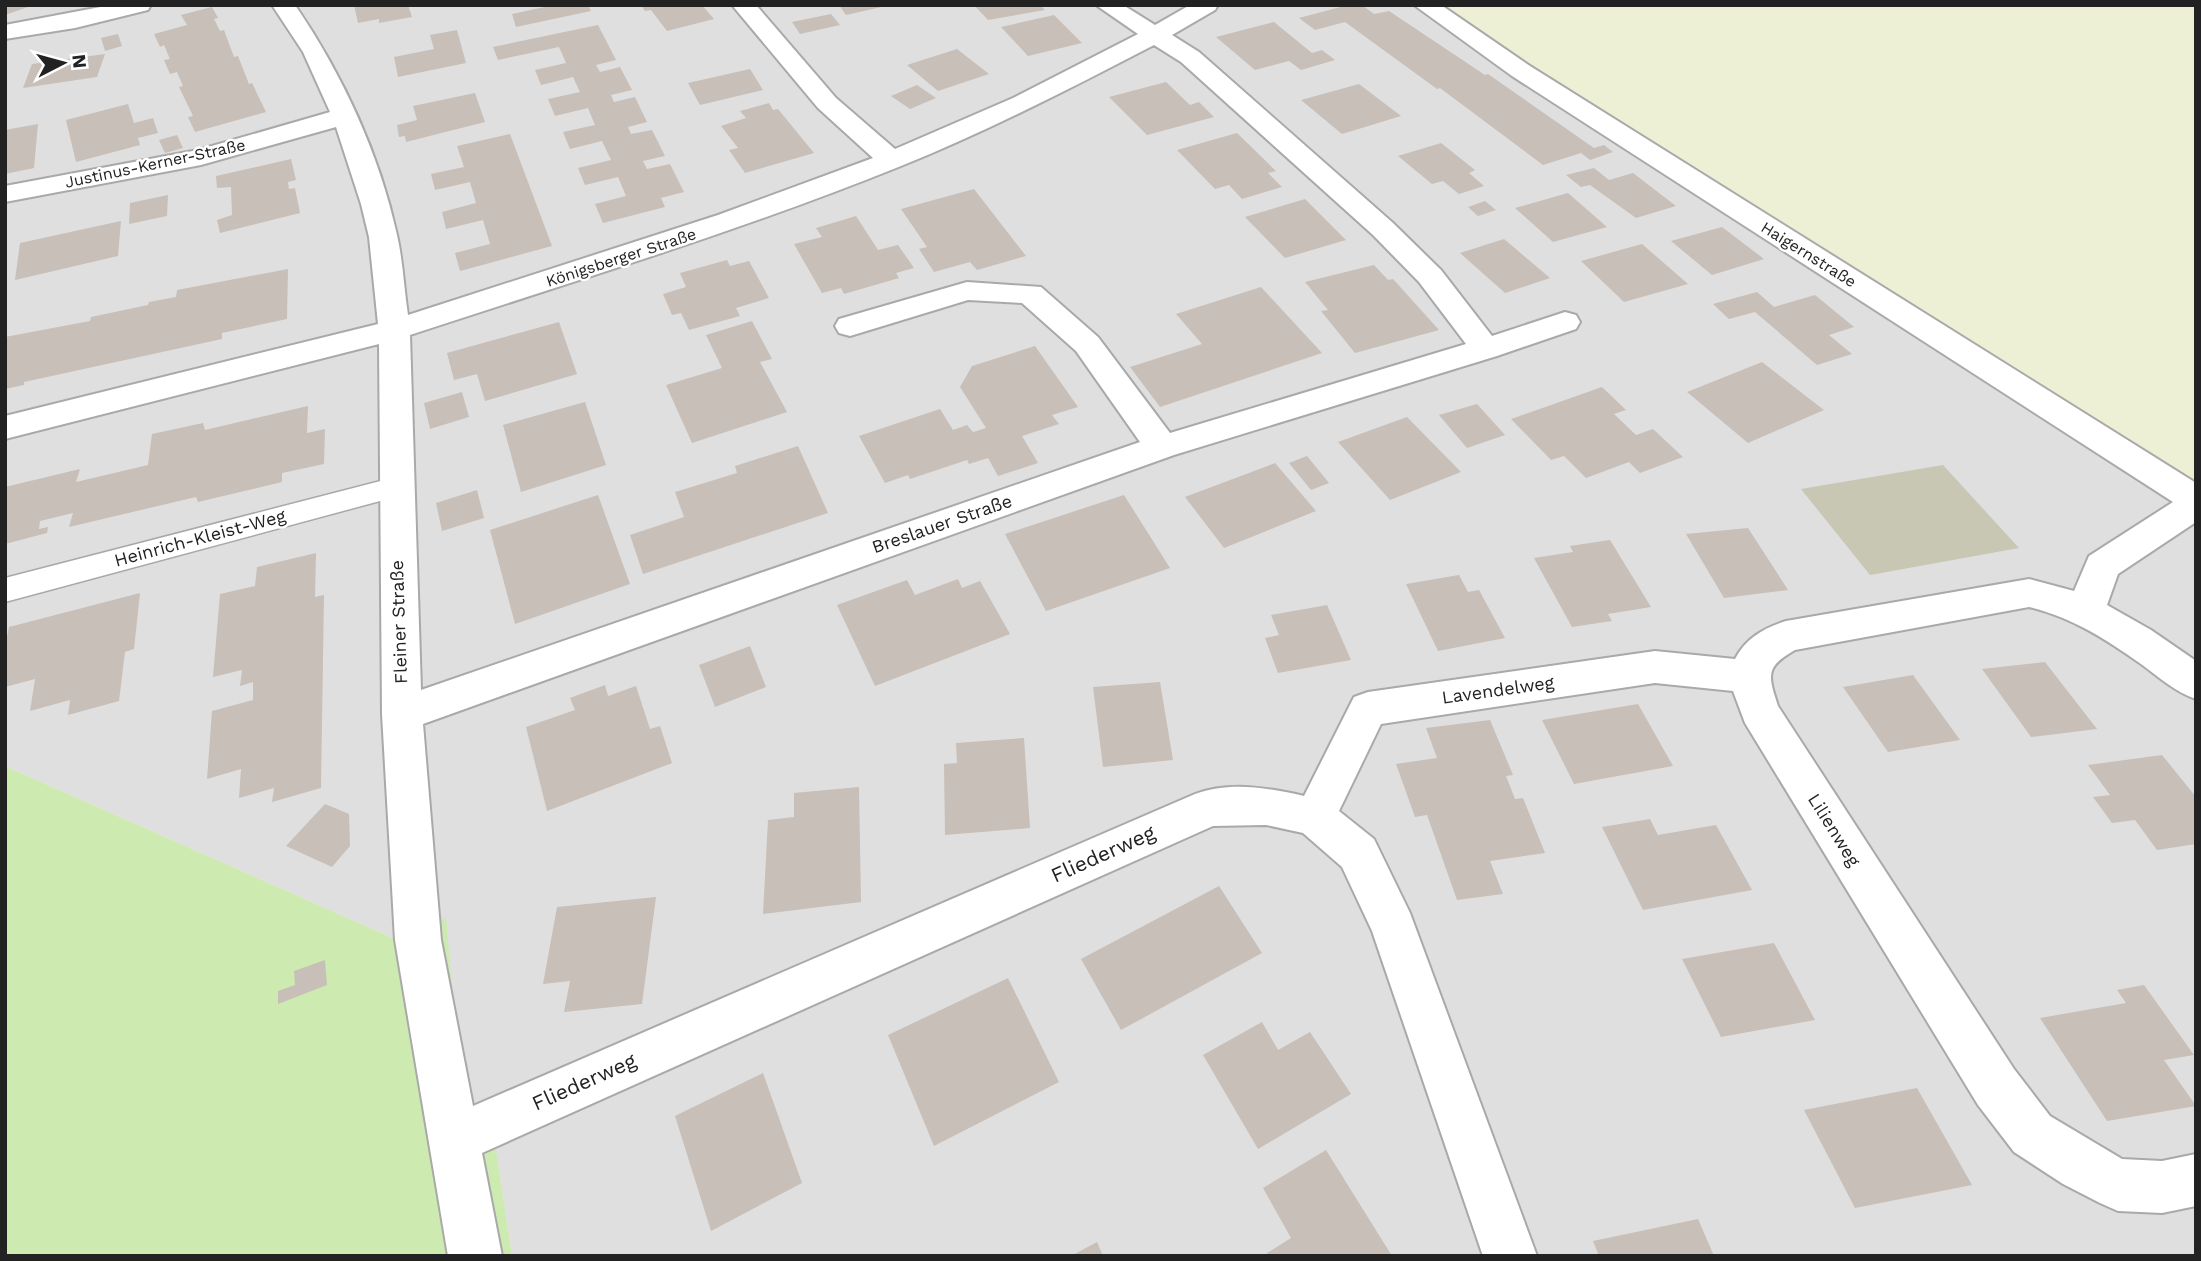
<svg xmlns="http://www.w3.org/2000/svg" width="2201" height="1261" font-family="'Work Sans',sans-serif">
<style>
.residential{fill:#e0dfdf}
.construction{fill:#c7c7b4}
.farmland{fill:#eef0d5}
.grass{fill:#cdebb0}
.building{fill:#c7bfb8}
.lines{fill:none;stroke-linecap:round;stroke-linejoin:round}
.service-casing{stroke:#a9a9a9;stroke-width:3}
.minor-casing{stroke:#a9a9a9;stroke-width:4}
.service{fill:#fff;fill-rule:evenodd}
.minor{fill:#fff;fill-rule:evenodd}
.labels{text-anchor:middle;stroke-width:5;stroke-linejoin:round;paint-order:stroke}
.far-street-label{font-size:16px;fill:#222;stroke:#fff}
.street-label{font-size:18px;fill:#222;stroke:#fff}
.near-street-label{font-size:21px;fill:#222;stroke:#fff}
</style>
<rect width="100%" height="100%" fill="#f2efe9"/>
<!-- residential -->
<polygon class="residential" points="5,5 1440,5 2196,512 2196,1256 512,1256 490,1111 462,1099 395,939 5,766"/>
<!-- construction -->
<polygon class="construction" points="1943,465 2019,548 1870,575 1801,489"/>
<!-- farmland -->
<polygon class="farmland" points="1440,5 2196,5 2196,482 1605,112 1575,99"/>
<!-- grass -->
<polygon class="grass" points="5,766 395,939 446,918 462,1099 490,1110 512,1256 5,1256"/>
<!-- building -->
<g class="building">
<polygon points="5,5 34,5 5,15"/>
<polygon points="354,5 408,5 412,17 379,23 379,19 358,23"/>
<polygon points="554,5 588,5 591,11 516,27 512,14"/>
<polygon points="641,5 702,5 714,19 667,31 651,10 645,11"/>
<polygon points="839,5 886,5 886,6 846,15"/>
<polygon points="974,5 1046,5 1046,6 1042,7 1045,10 988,20"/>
<polygon points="1348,5 1362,5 1374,14 1389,11 1485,75 1488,74 1594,148 1604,145 1613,152 1590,160 1581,153 1543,165 1440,88 1437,89 1345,22 1315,30 1299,18"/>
<polygon points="212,7 218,18 214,19 220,31 224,30 234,57 238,56 249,84 252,83 266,112 195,132 188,117 193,116 179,87 183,86 177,72 170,74 164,60 170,59 164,45 160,47 154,34 187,25 181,15"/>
<polygon points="831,14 840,25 800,34 792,22"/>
<polygon points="1054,15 1082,43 1028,56 1001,27"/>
<polygon points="1274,22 1312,53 1322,50 1335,60 1301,70 1289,61 1255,70 1216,37"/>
<polygon points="598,25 616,60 596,65 600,72 620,67 632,90 611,95 614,102 635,97 647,122 628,127 631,134 652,130 665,156 643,161 647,169 670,164 684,192 661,198 665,207 603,223 595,204 626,196 618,177 585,185 578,168 611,160 602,141 570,149 563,132 595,125 588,108 555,116 548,99 580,92 573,77 541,85 535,70 566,63 559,47 498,60 493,47"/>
<polygon points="457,30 466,63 398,77 394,57 434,49 430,35"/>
<polygon points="118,34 122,46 105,51 101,38"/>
<polygon points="957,49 989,74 938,91 907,65"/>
<polygon points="105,54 97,77 23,88 32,64"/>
<polygon points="750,69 763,90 700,105 688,83"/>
<polygon points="1166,82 1190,105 1199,102 1214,117 1147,135 1109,97"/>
<polygon points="1359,84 1401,116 1342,134 1301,100"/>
<polygon points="917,85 936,98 910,109 891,96"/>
<polygon points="475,93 485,122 406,142 405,136 399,137 397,125 417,120 413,106"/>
<polygon points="769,103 773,110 778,109 814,153 745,173 729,150 738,148 721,126 746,118 740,111"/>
<polygon points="128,104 134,123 153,118 158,133 138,138 140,145 76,162 66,120"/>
<polygon points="38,124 34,168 5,174 5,130"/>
<polygon points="1237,133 1276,171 1268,173 1282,187 1242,199 1229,185 1215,189 1177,150"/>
<polygon points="510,134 552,246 460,271 455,253 490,244 483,220 446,229 442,212 476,203 470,182 435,190 431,174 464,167 457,146"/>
<polygon points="177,135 183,148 165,153 159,140"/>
<polygon points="1441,143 1475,170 1469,173 1484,186 1459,194 1443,181 1432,184 1398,156"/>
<polygon points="291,159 296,180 288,182 289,189 295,188 300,213 220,233 217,220 232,215 231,187 217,188 216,176"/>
<polygon points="1594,168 1609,180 1633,173 1676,206 1636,218 1590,185 1581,187 1566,175"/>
<polygon points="974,189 1026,256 977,270 970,262 934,272 919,249 927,247 901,209"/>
<polygon points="1568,193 1607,227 1553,242 1515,208"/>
<polygon points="168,195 167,216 129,224 130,203"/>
<polygon points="1305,199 1346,240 1285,258 1245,217"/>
<polygon points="1485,201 1496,210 1478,216 1468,207"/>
<polygon points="856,216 878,250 898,245 914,268 896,273 899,278 844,294 841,288 822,293 794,244 822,237 816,228"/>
<polygon points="121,221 118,256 15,280 20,243"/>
<polygon points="1722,227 1764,259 1712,275 1671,241"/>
<polygon points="1504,239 1550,278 1505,293 1460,253"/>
<polygon points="1642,244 1688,284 1624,302 1581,261"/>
<polygon points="727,260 730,266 749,261 769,298 736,308 740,316 689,330 681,313 672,315 663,294 686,287 680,273"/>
<polygon points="1374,265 1388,280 1393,279 1439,330 1355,353 1321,311 1328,310 1305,282"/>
<polygon points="288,269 287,319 222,333 222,339 24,382 24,385 5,389 5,337 90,321 91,317 148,305 149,302 176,297 177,290"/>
<polygon points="1261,287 1322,353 1160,407 1130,367 1202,344 1176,314"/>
<polygon points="1757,292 1774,307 1815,295 1854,327 1829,335 1852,354 1817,365 1755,312 1729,319 1713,304"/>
<polygon points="752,321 772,359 760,362 787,412 692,443 666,385 722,368 706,335"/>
<polygon points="559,322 577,374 485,401 477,374 454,380 447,353"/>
<polygon points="1035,346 1078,407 1052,415 1059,424 1022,436 1038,463 998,476 988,458 969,464 967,460 910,479 908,475 885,483 859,436 940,409 953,430 967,425 973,432 986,428 960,387 972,366"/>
<polygon points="1762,362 1824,410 1748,443 1687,392"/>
<polygon points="1602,387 1626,410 1614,414 1636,435 1653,429 1683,457 1640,473 1629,462 1586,478 1564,456 1551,460 1511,419"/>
<polygon points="462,392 469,417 430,429 424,403"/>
<polygon points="585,402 606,465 521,492 503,425"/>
<polygon points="1477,404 1505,435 1467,448 1439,415"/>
<polygon points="308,406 307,433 325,429 324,464 282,473 282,482 198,502 196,497 69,527 73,513 40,521 39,529 48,527 47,533 5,544 5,487 80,469 76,482 148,465 152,434 203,423 205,430"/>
<polygon points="1407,417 1461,472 1390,500 1338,442"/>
<polygon points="798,446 828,513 643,574 630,535 684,517 675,492 737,473 735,466"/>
<polygon points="1307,456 1329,483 1311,490 1289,463"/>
<polygon points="1275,463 1316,511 1224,548 1185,497"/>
<polygon points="477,490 484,518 442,531 436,503"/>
<polygon points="598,495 630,584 515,624 490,530"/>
<polygon points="1124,495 1170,568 1046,611 1005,534"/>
<polygon points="1748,528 1788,590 1724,598 1686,534"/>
<polygon points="1610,540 1651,607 1608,614 1612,621 1572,627 1534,558 1573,552 1570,546"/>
<polygon points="316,553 315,597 324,595 321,788 272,802 274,788 239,798 241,769 207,779 212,711 253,700 253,682 240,686 242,670 213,677 220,594 255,586 257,567"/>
<polygon points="1459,575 1468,592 1479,590 1505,638 1438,651 1406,584"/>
<polygon points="958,579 962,588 980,581 1010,634 875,686 837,605 907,580 915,595"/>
<polygon points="140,593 134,649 125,652 119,701 68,715 70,700 30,711 35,679 5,687 5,647 9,627"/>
<polygon points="1327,605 1351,660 1278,673 1265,638 1279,635 1271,615"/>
<polygon points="750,646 766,687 715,707 699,665"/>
<polygon points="2045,662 2097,729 2031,737 1982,669"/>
<polygon points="1913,675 1960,740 1888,752 1843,687"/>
<polygon points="1160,682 1173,760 1103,767 1093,687"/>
<polygon points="605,685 608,696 636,686 650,729 660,726 672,763 547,811 526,727 575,710 570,698"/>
<polygon points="1638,704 1673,766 1574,784 1542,720"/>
<polygon points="1490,720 1513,775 1506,776 1515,799 1523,798 1545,853 1490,861 1503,894 1457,900 1427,815 1415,817 1396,764 1437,758 1426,728"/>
<polygon points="1024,738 1030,828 945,835 944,764 957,763 956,743"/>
<polygon points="2162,755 2196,797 2196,844 2157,850 2135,820 2112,823 2093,797 2110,795 2088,765"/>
<polygon points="859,787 861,902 763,914 768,820 794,817 794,793"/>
<polygon points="325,804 349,814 350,846 332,867 286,846"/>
<polygon points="1650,819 1658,835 1716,825 1752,890 1643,910 1602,827"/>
<polygon points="1219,886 1262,953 1121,1030 1081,959"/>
<polygon points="656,897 642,1004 564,1012 570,981 543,984 557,907"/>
<polygon points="1774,943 1815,1020 1721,1037 1682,959"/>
<polygon points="325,960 327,985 278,1004 278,991 295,985 294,971"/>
<polygon points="1008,978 1059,1082 934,1146 888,1035"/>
<polygon points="2144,985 2194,1055 2164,1060 2196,1106 2107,1121 2040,1018 2126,1003 2117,990"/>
<polygon points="1262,1022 1278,1050 1310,1032 1351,1094 1258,1149 1203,1055"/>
<polygon points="763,1073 802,1183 711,1231 675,1116"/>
<polygon points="1917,1088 1972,1185 1855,1208 1804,1110"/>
<polygon points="1326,1150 1392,1256 1269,1256 1267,1253 1291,1238 1263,1188"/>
<polygon points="1698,1219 1714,1256 1599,1256 1593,1241"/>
<polygon points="1097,1242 1103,1256 1071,1256"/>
</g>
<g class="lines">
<!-- service casing -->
<g class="service-casing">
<polygon id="service" points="396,477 406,480 410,487 406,494 5,602 5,578"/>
</g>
<!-- minor casing -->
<g class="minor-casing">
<g id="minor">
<polygon points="111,5 151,5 148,10 75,28 5,39 5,25"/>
<path d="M272,5H295C342,74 379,153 397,235C403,261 404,289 408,315L718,215L873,158L818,108L732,5H756L836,98L895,149L1013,98L1138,34L1096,5H1123L1155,25L1190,5H1218L1215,10L1172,35L1199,52L1393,223L1441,270L1492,336L1565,312L1576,315L1580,322L1576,329L1497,356L1174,455L423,724L441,940L473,1106L1195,794C1230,781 1269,788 1304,796L1354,697L1368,692L1655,651L1735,659C1746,638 1764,628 1786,621L2029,579L2074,591L2089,556L2173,502L1512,76L1414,5H1441L1530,66L2196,483V522L2118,574L2107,605L2151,630L2196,661V699C2175,692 2159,677 2141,664C2106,639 2071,617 2029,607L1795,650C1765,667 1768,675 1778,706L2014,1069L2050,1116L2122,1159L2162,1161L2196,1154V1206L2162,1213L2118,1211L2100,1203L2063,1184L2014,1152L1978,1105L1745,723L1733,691L1655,683L1381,724L1339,811L1374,839L1410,913L1537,1256H1483L1372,931L1342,867L1303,833L1266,825L1213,826L482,1153L502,1256H448L395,940L382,714L379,344L5,439V416L378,324L369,237L361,204L336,127L201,165L5,202V186L198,150L330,112L303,52ZM1154,45L1181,62L1373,235L1419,282L1466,344L1170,433L1098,337L1041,287L967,282L839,319L835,326L839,333L850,336L968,300L1022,303L1076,351L1140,442L421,690L410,335C574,281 740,231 901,166C988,131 1071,88 1154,45Z"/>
</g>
</g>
<!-- service -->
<use href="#service" class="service"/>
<!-- minor -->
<use href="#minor" class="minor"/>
</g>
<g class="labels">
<!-- far-street labels -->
<g class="far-street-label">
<text transform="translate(155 163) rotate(-12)" y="6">Justinus-Kerner-Straße</text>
<text transform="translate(1809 254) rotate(32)" y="6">Haigernstraße</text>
<text transform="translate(621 257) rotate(-18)" y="6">Königsberger Straße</text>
</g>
<!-- street labels -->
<g class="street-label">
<text transform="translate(942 524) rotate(-19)" y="6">Breslauer Straße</text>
<text transform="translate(200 538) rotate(-15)" y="6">Heinrich-Kleist-Weg</text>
<text transform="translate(399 622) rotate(-92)" y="6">Fleiner Straße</text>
<text transform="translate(1498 690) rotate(-8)" y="6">Lavendelweg</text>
<text transform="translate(1834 830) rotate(58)" y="6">Lilienweg</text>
</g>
<!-- near-street labels -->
<g class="near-street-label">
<text transform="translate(1103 854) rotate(-24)" y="7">Fliederweg</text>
<text transform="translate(584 1082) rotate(-24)" y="7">Fliederweg</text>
</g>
</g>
<!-- border -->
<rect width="2201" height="1261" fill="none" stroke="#222222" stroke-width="14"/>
<!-- north arrow -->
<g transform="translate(63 63) rotate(84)" stroke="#ffffff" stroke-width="5" paint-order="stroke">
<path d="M0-5L12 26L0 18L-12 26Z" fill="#222222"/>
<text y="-10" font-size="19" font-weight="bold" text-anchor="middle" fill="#222222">N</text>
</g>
</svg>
